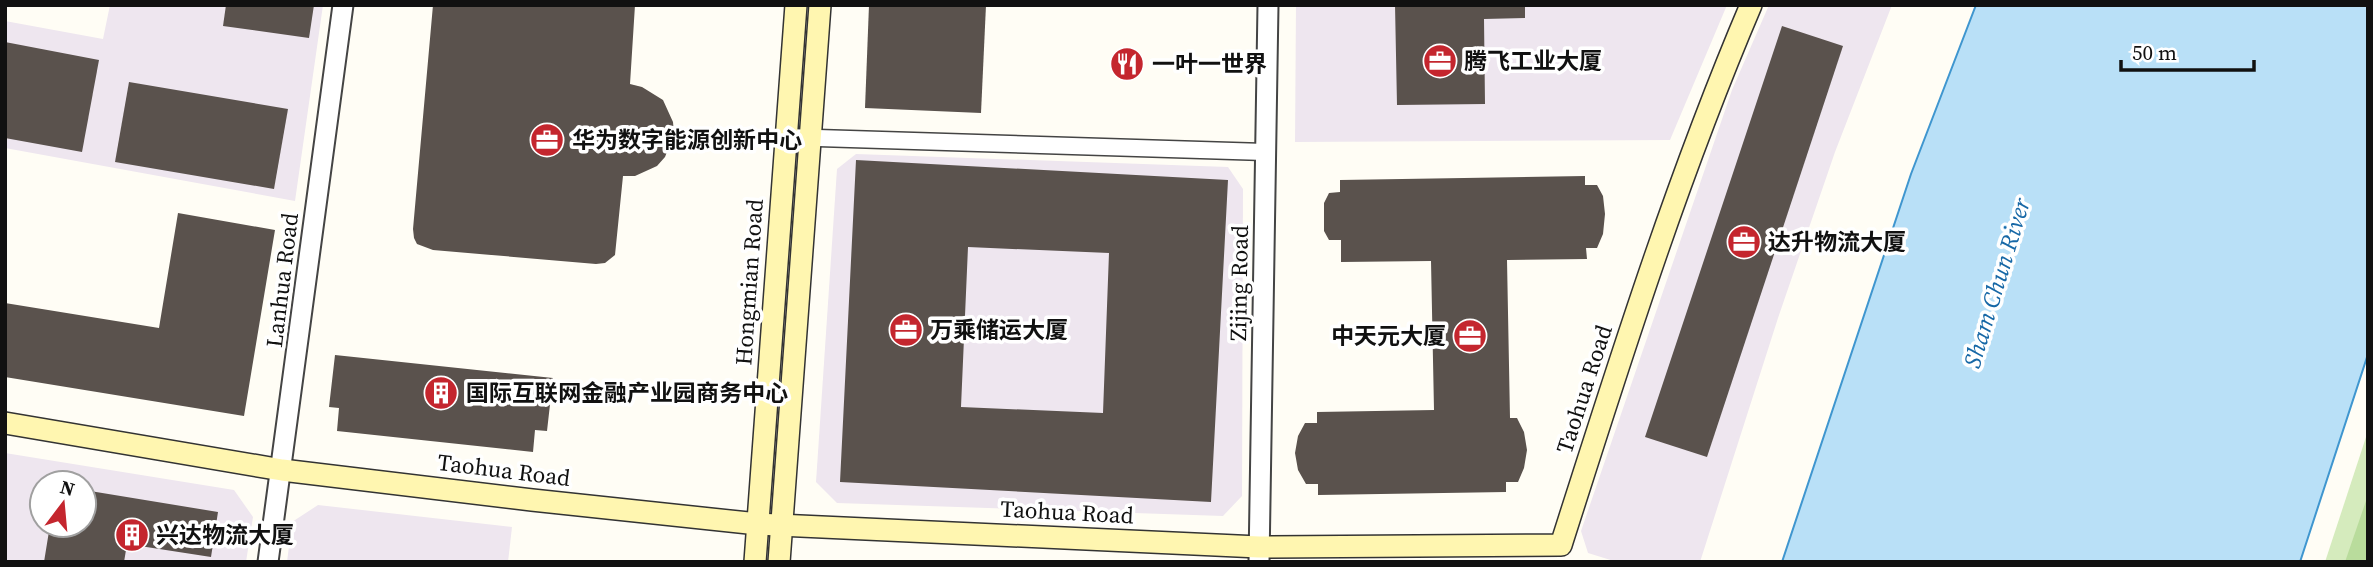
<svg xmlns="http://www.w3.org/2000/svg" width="2373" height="567" font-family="'Source Serif 4','Noto Sans SC',serif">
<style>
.industrial{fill:#eee6ef;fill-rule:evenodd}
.green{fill:#d5ebbd}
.forest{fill:#b9dc9c}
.water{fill:#b9e0f7;stroke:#3f96cf;stroke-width:2}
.building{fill:#5a524d;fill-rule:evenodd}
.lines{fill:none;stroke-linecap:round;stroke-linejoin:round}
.minor-casing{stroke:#444;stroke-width:19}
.tertiary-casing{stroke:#444;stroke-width:23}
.secondary-casing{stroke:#333;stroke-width:24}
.minor{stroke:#fff;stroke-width:16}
.tertiary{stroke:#fff;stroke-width:19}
.secondary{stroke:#fff6b0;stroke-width:21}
.labels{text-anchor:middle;stroke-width:7;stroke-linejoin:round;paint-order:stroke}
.poi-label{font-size:23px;font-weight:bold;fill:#111;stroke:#fff;text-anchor:start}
.street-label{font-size:23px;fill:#111;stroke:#fff}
.water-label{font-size:24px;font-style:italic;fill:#1768a6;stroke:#fff}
</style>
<rect width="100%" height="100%" fill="#fffdf5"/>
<!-- industrial -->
<g class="industrial">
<polygon points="110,5 323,5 295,201 5,148 5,21 103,39"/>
<polygon points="1296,5 1727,5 1670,140 1295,142"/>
<polygon points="1769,5 1892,5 1835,152 1778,318 1700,562 1617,562 1588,553 1581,531 1732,90"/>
<polygon points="856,154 1228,167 1243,189 1242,496 1223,516 837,503 816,482 837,169"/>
<path d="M5,453L234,490L253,517L246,562H5ZM42,483H84V525H42Z"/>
<polygon points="318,505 512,527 508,562 287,562 292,522"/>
</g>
<!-- green -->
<polygon class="green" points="2368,431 2368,562 2325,562"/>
<!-- forest -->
<polygon class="forest" points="2368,495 2368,562 2345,562"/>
<!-- water -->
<polygon class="water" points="1976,5 2368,5 2368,354 2300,562 1782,562 1911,174"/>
<!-- building -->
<g class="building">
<polygon points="226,5 314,5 309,38 223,26"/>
<polygon points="433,5 635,5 630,84 642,87 663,100 673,122 674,134 665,157 657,166 635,176 623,176 616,245 615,255 605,263 596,264 433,250 417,244 414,238 413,229"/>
<polygon points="869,5 986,5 981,113 865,108"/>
<polygon points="1395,5 1525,5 1525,18 1484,19 1485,104 1397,105"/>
<polygon points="1782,26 1843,46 1707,457 1645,437"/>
<polygon points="5,42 99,60 82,152 5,138"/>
<polygon points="129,82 288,109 274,189 115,162"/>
<path d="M856,160L1228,180L1211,502L840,482ZM968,247L1109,253L1103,413L961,407Z"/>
<polygon points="1585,176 1585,185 1597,185 1603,196 1605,214 1603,234 1597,248 1586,248 1587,259 1507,260 1510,418 1517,418 1524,432 1527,450 1524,468 1518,482 1506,482 1506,492 1318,495 1318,484 1306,484 1298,470 1295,453 1298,436 1305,423 1317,423 1317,412 1434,410 1431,261 1341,262 1341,240 1329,240 1324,231 1324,203 1329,193 1340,192 1340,180"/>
<polygon points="178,213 275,230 244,416 5,377 5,303 159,328"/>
<polygon points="335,355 553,378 547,431 535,430 533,452 337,431 339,408 329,407"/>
<polygon points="84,490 218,512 211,557 127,544 124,562 44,562 50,525 84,525"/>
</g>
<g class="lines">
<!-- minor casing -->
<g class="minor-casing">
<polyline id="minor" points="786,137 1265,152"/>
</g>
<!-- tertiary casing -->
<g class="tertiary-casing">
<g id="tertiary">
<polyline points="268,562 343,5"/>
<polyline points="1259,562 1268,5"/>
</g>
</g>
<!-- secondary casing -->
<g class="secondary-casing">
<g id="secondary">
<path d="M5,423L282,470L532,500L758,524L1259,547L1561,545C1619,363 1676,181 1751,5"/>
<polyline points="755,562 796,5"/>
<polyline points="779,562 820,5"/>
</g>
</g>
<!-- minor -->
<use href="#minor" class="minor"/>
<!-- tertiary -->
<use href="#tertiary" class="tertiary"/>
<!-- secondary -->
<use href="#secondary" class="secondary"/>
</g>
<!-- icons -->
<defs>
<g id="office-disc" transform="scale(1.75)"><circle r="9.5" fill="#c4262e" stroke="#fff"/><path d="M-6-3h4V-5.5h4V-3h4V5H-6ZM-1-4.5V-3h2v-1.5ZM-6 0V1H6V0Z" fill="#fff"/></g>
<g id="restaurant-disc" transform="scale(1.75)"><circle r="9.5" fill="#c4262e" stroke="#fff"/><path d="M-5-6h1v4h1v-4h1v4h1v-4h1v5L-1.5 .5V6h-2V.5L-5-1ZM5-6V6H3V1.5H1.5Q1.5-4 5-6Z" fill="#fff"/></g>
<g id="building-disc" transform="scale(1.75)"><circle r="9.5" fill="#c4262e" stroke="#fff"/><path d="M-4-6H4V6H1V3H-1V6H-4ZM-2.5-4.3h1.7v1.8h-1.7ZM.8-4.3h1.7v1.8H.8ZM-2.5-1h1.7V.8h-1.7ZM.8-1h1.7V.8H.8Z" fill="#fff"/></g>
</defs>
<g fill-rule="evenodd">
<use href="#office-disc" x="1440" y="61"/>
<use href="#restaurant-disc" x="1127" y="64"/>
<use href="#office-disc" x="547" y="140"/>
<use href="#office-disc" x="1744" y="242"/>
<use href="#office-disc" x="906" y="330"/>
<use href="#office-disc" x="1470" y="336"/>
<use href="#building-disc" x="441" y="393"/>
<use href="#building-disc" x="132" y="535"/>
</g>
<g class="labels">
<!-- poi labels -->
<g class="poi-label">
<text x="1464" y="69">腾飞工业大厦</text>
<text x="1152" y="72">一叶一世界</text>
<text x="572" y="148">华为数字能源创新中心</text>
<text x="1768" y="250">达升物流大厦</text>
<text x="930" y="338">万乘储运大厦</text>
<text x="1446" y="344" text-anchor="end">中天元大厦</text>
<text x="466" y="401">国际互联网金融产业园商务中心</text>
<text x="156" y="543">兴达物流大厦</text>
</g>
<!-- street labels -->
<g class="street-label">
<text transform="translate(282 280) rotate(-83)" y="8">Lanhua Road</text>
<text transform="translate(749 282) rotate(-86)" y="8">Hongmian Road</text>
<text transform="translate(1239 283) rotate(-89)" y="8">Zijing Road</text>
<text transform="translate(1584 389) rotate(-72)" y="8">Taohua Road</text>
<text transform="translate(504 470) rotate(7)" y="8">Taohua Road</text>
<text transform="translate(1067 512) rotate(3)" y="8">Taohua Road</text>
</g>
<!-- water labels -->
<g class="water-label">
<text transform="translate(1997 283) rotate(-73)" y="8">Sham Chun River</text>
</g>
</g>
<!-- border -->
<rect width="2373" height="567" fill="none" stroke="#111111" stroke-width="14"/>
<!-- north arrow -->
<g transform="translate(63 504) rotate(16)"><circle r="33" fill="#ffffff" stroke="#a0a0a0" stroke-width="2"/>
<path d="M0-5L12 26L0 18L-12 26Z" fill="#c4262e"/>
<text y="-10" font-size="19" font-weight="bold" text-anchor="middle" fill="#111111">N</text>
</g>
<!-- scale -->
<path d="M2121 60v10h133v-10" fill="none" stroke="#111111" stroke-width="3.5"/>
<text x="2132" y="60" font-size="21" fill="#111111" stroke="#ffffff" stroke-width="5" paint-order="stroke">50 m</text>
</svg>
